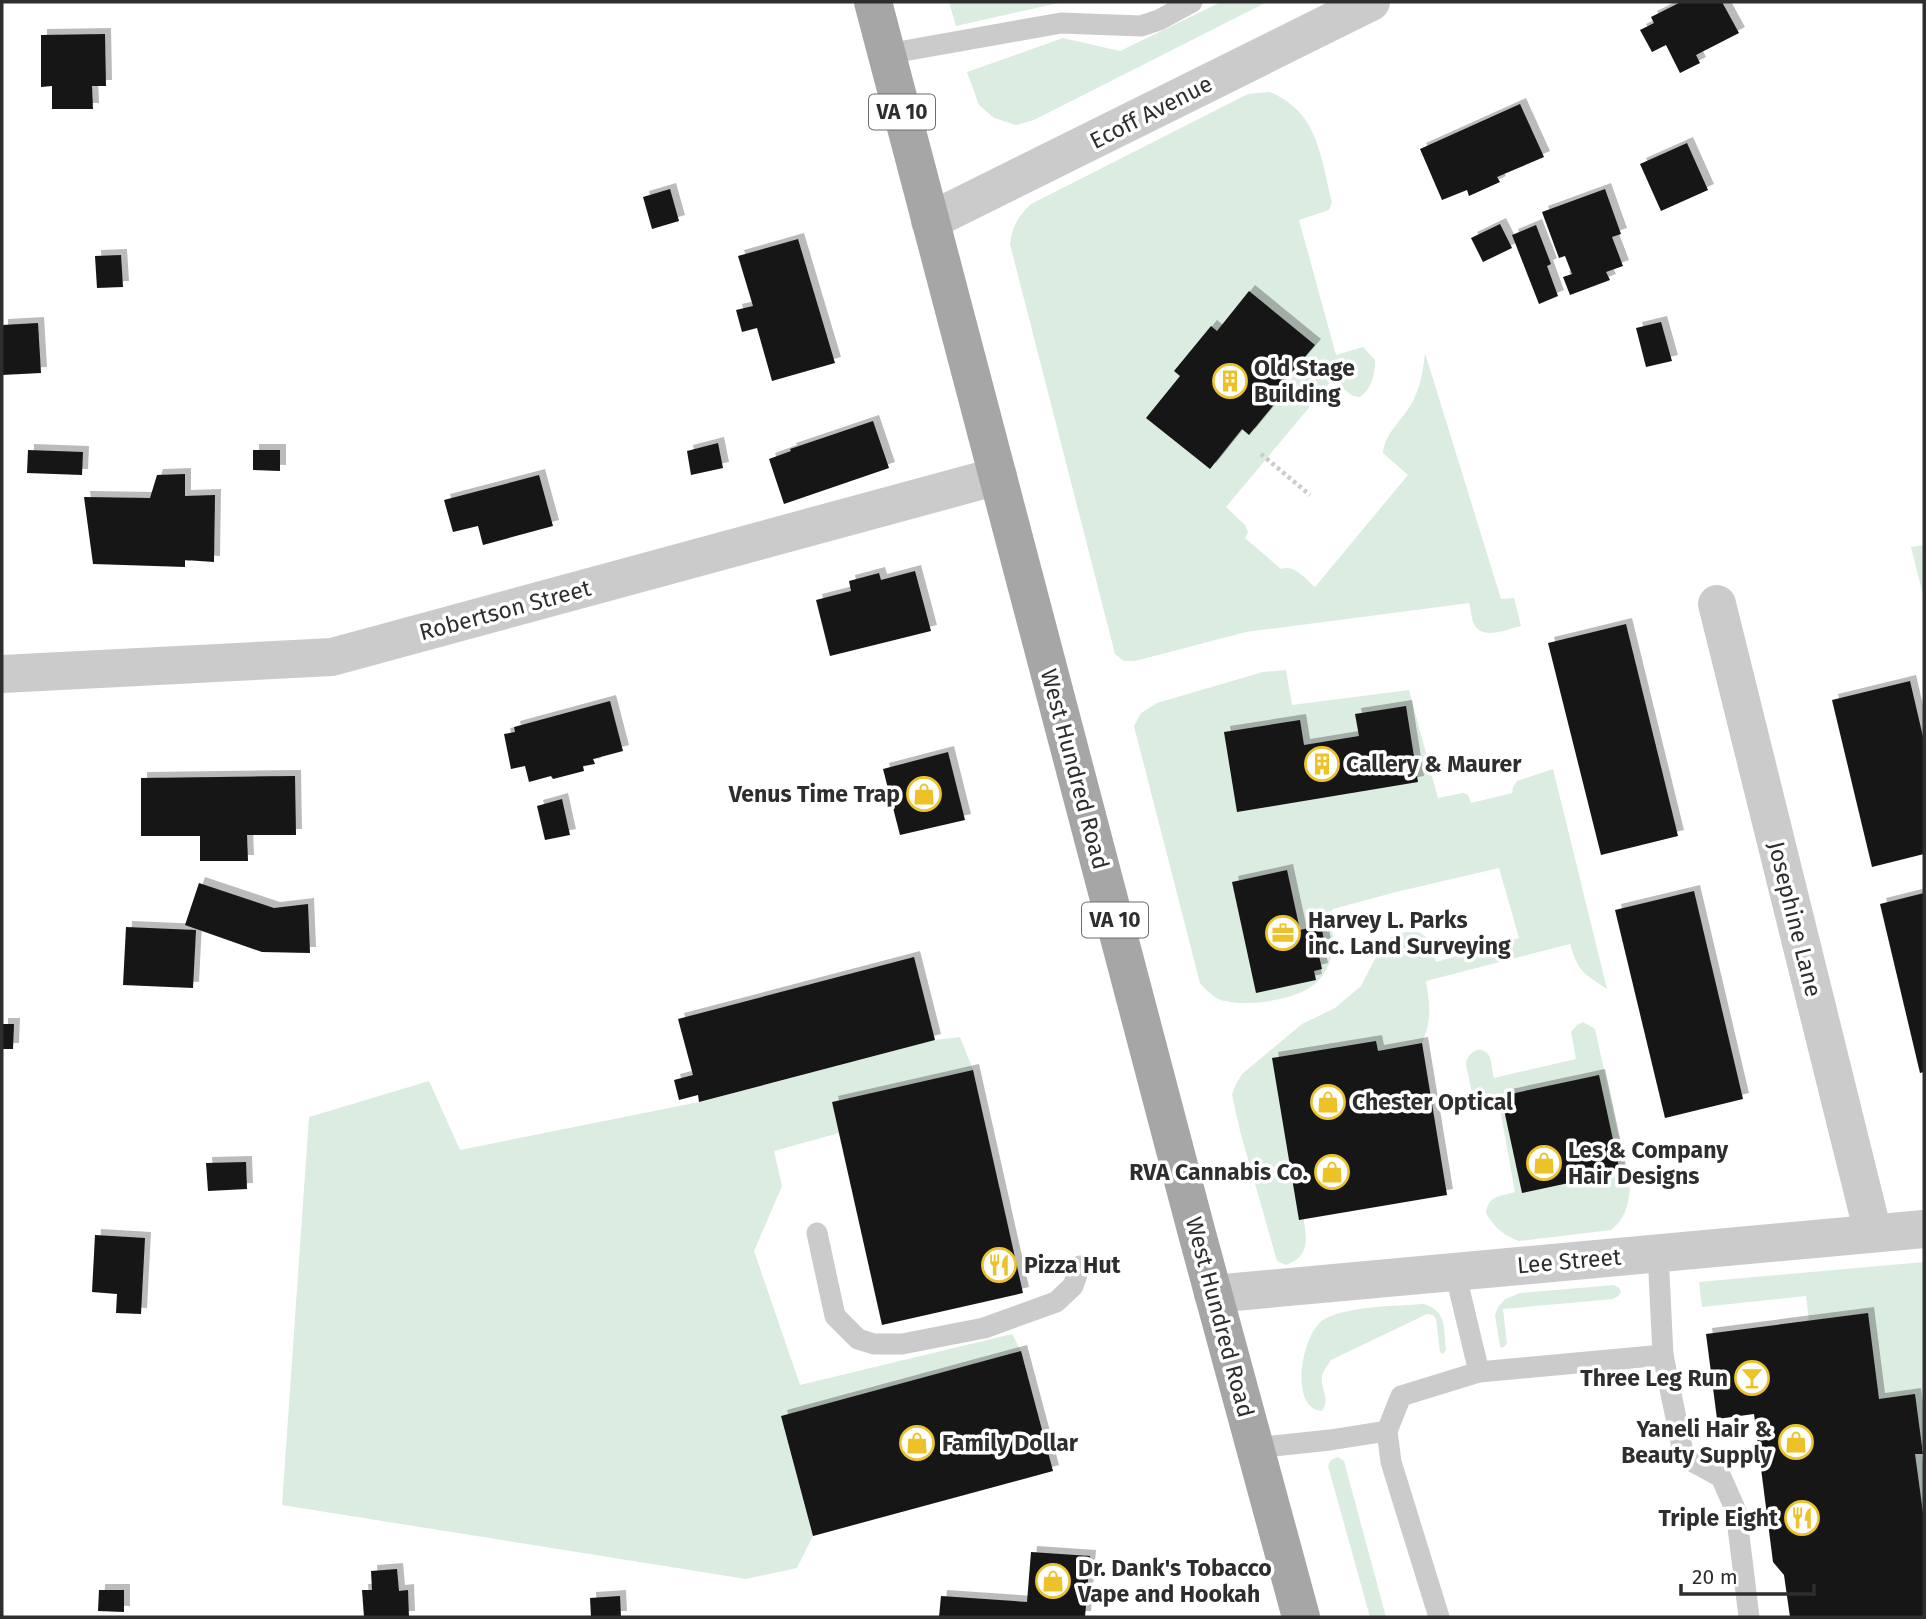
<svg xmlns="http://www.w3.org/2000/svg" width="1926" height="1619" font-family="'Fira Sans',sans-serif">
<defs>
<filter id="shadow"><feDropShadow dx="6" dy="-6" stdDeviation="0" flood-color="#0004"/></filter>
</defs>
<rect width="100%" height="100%" fill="#fff"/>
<g fill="#dbece1">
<polygon points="949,2 1063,2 956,26"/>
<polygon points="1221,2 1267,2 1034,120 1016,125 994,118 979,105 967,72 1063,38 1120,51"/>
<path d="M1270,92C1319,113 1320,156 1332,202L1329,210L1299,220L1336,355L1363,347L1375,360C1375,375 1372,388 1360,397L1353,396L1332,380L1226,507L1245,525L1248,532L1245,538L1281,569C1295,564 1305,579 1315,587L1408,475L1383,453C1385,432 1404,419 1413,401C1421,385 1423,371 1425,353L1501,599L1514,598L1521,626C1508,629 1482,641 1474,624C1471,618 1471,609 1469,603L1246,632L1135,661H1124L1115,654L1010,244C1012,227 1018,216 1031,204L1248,94Z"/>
<polygon points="1924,545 1924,599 1911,547"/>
<path d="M1286,670L1292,705L1409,690L1438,798L1463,793L1468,795L1471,803L1512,793L1513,787L1517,781L1553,769L1607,989C1582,972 1579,973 1570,944L1426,981C1430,1007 1432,1019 1422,1043L1303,1215C1306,1237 1312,1255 1286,1265L1277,1261L1240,1131L1232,1095L1235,1086L1242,1074L1302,1024L1335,1008L1361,986L1380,949L1391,937L1406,932H1419L1429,939L1436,962L1519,938L1499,868L1396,892L1333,909L1328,916C1330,925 1335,938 1334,947C1332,958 1326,973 1318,981C1301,1000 1245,1008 1221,1000C1213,997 1205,989 1200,983L1134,726L1141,713L1157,703L1263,672Z"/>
<path d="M1583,1022L1595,1029L1630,1189C1628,1206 1625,1219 1611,1230L1519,1241C1503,1235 1494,1227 1486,1213C1489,1194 1500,1197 1515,1192L1500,1109L1482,1113L1477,1112L1475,1108L1466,1064C1467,1054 1479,1044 1488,1054C1492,1060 1492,1071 1494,1078L1576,1059L1571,1032L1577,1025Z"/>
<polygon points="960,1037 973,1070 832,1102 839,1133 774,1151 782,1186 754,1251 800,1385 1012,1334 1021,1351 781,1416 813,1536 797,1568 746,1579 282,1505 309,1117 429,1081 460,1150 699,1102 935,1040"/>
<polygon points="1924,1262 1924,1571 1916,1573 1857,1431 1868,1313 1809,1321 1806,1296 1702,1307 1699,1282"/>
<polygon points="1614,1285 1619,1288 1621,1292 1618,1296 1613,1299 1503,1309 1507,1344 1502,1348 1500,1346 1495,1315 1498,1307 1505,1299 1520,1293"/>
<path d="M1424,1304C1448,1312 1443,1328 1446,1350L1443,1354L1440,1352L1436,1319L1433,1315L1427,1314L1331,1360C1328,1365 1324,1369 1322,1376C1320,1389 1331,1399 1322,1411C1289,1409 1301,1335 1323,1320C1345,1306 1397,1306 1424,1304Z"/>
<polygon points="1338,1457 1344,1461 1386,1617 1370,1617 1328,1466 1331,1460"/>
</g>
<g fill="#151515" filter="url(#shadow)">
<polygon points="1681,2 1722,2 1739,33 1696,55 1700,63 1680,73 1666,45 1652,52 1640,30 1654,23 1651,17"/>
<polygon points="105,34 106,86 92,86 93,109 52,109 52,86 41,87 41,35"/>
<polygon points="1520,104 1544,157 1497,177 1500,182 1469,196 1467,190 1442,200 1420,149"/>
<polygon points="1687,143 1708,190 1661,211 1640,164"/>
<polygon points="670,189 679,221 652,229 643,197"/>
<polygon points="1605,189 1621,234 1612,237 1623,266 1606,272 1610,280 1570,295 1563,277 1572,274 1565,256 1559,258 1542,212"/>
<polygon points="1500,224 1512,248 1483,262 1471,238"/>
<polygon points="1536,225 1551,264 1547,266 1558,296 1539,304 1512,235"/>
<polygon points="798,239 835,363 772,381 757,328 742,332 736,310 753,306 738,256"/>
<polygon points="121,255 123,287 97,288 95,256"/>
<polygon points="1249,291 1315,345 1280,386 1285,391 1249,435 1242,429 1210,469 1146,418 1180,376 1174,371 1211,326 1217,331"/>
<polygon points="1661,322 1672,361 1646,367 1636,328"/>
<polygon points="38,323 41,373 2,375 2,325"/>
<polygon points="873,421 889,468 784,504 769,459 791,451 790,449"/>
<polygon points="718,443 723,468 691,475 687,451"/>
<polygon points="28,450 83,452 82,475 27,473"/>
<polygon points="253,450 280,450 280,471 253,470"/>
<polygon points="185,474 185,496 215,495 214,562 185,560 185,567 93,564 84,497 150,498 157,475"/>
<polygon points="539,475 553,526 483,545 478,526 453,532 444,500"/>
<polygon points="915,571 931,631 830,656 816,600 851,591 849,581 879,573 881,580"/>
<polygon points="1626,624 1678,836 1601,855 1548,643"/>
<polygon points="1910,681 1924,741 1924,854 1872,867 1832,700"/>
<polygon points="610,701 623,751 593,759 595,764 583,766 584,771 553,779 551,776 529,782 525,766 511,769 504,734 515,732 514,727"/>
<polygon points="1406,706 1418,782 1237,812 1224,732 1300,720 1304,745 1359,736 1355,714"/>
<polygon points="948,752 965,820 900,835 883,769"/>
<polygon points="295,776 296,835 247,835 248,861 200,861 200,836 141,836 141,778"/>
<polygon points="562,799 570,835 545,840 537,806"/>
<polygon points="1287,870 1300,930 1321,925 1325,945 1317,947 1322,969 1314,971 1316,980 1256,993 1232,882"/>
<polygon points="199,883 274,908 308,904 310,953 262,952 185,925"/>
<polygon points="1694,891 1743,1099 1665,1118 1615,910"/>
<polygon points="1924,893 1924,1072 1920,1073 1880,904"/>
<polygon points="126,927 196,930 193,988 123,985"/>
<polygon points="914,957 935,1040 699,1102 698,1095 679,1100 674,1080 693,1075 678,1019"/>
<polygon points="2,1024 14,1024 13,1049 2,1049"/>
<polygon points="1376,1041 1378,1051 1422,1043 1447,1195 1299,1220 1272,1058"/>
<polygon points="973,1070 1023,1293 882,1325 832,1102"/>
<polygon points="1599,1075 1620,1172 1522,1193 1501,1096"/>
<polygon points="246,1162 247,1189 208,1191 206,1163"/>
<polygon points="95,1235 145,1238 141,1314 116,1313 117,1294 92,1292"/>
<polygon points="1868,1313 1879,1399 1915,1394 1923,1454 1915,1454 1924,1520 1924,1617 1790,1617 1784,1575 1773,1562 1754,1414 1717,1419 1706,1334"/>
<polygon points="1021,1351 1053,1471 813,1536 781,1416"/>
<polygon points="1031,1552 1090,1556 1085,1617 939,1617 941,1596 1027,1602"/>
<polygon points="397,1569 399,1591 408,1590 409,1617 364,1617 362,1590 372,1590 371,1571"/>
<polygon points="99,1590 124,1590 124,1612 98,1611"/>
<polygon points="620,1596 621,1617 591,1617 590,1598"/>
</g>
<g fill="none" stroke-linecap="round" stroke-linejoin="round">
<polyline stroke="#cbcbcb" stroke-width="4.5" stroke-dasharray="3.5 3.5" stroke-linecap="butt" points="1261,454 1310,495"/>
<g stroke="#cbcbcb" stroke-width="21">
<polyline points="887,54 1061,23 1141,26 1159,20 1192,2"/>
<polyline points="817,1233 835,1316 858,1339 874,1344 902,1344 984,1328 1056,1302 1073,1286 1080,1266"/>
<polyline points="1658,1253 1663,1355"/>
<polyline points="1455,1272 1479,1372"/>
<polyline points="1255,1448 1330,1440 1387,1431"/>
<polyline points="1439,1617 1391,1462 1387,1431 1401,1396 1479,1372 1663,1355 1684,1457 1721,1477 1736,1511 1749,1617"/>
</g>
<g stroke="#cbcbcb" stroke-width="38">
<polyline points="1717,604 1873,1233"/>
<polyline points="2,674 332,657 998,476"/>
<polyline points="1213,1294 1924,1229"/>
</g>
<polyline stroke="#cbcbcb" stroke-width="38" points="930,221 1371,2"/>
<polyline stroke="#a6a6a6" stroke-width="38" points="873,2 1196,1230 1301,1617"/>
</g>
<defs>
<g id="building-ring" transform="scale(1.75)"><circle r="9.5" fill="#fff" stroke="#edc229" stroke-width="1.5"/><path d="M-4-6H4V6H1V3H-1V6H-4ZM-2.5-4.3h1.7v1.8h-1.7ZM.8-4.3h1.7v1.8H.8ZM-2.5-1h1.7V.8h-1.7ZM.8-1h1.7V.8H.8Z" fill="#edc229"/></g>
<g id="shop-ring" transform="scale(1.75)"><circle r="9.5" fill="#fff" stroke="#edc229" stroke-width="1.5"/><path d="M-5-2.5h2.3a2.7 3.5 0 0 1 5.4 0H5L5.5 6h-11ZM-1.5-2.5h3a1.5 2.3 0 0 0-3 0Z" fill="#edc229"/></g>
<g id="office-ring" transform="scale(1.75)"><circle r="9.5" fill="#fff" stroke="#edc229" stroke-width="1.5"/><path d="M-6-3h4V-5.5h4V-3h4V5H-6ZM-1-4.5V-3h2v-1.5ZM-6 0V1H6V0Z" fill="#edc229"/></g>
<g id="restaurant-ring" transform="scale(1.75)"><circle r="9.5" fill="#fff" stroke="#edc229" stroke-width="1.5"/><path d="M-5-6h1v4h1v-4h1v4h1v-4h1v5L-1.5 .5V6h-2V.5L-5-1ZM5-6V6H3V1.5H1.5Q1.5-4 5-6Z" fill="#edc229"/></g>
<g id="bar-ring" transform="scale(1.75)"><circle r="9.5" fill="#fff" stroke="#edc229" stroke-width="1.5"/><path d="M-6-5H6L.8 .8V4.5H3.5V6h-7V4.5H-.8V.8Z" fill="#edc229"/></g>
</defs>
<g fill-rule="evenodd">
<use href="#building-ring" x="1230" y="381"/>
<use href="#building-ring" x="1322" y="764"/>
<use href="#shop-ring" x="924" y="794"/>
<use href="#office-ring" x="1283" y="933"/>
<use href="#shop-ring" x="1328" y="1102"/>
<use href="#shop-ring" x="1544" y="1163"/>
<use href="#shop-ring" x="1332" y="1172"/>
<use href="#restaurant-ring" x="999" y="1265"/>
<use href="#bar-ring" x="1752" y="1378"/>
<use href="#shop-ring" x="1796" y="1442"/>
<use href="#shop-ring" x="917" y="1443"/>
<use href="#restaurant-ring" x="1802" y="1518"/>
<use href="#shop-ring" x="1053" y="1581"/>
</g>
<g text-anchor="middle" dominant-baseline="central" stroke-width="7" stroke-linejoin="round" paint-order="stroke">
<g fill="#fff" stroke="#6d6d6d" stroke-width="2">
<rect x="869" y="94.5" width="66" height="35" rx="5"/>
<rect x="1082" y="902.5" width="66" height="35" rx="5"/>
</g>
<g font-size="21" font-weight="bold" fill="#2e2e2e">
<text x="902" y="112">VA 10</text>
<text x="1115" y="920">VA 10</text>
</g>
<g font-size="23" fill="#2e2e2e" stroke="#fff">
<text transform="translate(1151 112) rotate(-27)">Ecoff Avenue</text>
<text transform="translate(505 610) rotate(-15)">Robertson Street</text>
<text transform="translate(1075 769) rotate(75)">West Hundred Road</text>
<text transform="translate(1795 919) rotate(76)">Josephine Lane</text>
<text transform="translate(1569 1261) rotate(-5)">Lee Street</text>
<text transform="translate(1220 1317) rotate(75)">West Hundred Road</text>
</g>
<g font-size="23" font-weight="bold" fill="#2e2e2e" stroke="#fff" text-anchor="start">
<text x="1254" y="368">Old Stage<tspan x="1254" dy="26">Building</tspan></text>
<text x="1346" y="764">Callery &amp; Maurer</text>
<text x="900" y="794" text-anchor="end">Venus Time Trap</text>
<text x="1308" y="920">Harvey L. Parks<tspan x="1308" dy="26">inc. Land Surveying</tspan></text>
<text x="1352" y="1102">Chester Optical</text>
<text x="1568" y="1150">Les &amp; Company<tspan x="1568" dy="26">Hair Designs</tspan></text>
<text x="1308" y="1172" text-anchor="end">RVA Cannabis Co.</text>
<text x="1024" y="1265">Pizza Hut</text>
<text x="1728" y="1378" text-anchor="end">Three Leg Run</text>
<text x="1772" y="1429" text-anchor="end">Yaneli Hair &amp;<tspan x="1772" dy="26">Beauty Supply</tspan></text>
<text x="942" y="1443">Family Dollar</text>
<text x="1778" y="1518" text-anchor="end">Triple Eight</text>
<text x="1078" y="1568">Dr. Dank's Tobacco<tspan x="1078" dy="26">Vape and Hookah</tspan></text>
</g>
</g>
<rect width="1926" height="1619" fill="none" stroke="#2e2e2e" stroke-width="7"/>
<path d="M1681 1584v10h133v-10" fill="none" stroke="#2e2e2e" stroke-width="3.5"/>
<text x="1692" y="1584" font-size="21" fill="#2e2e2e" stroke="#ffffff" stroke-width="5" paint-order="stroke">20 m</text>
</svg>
